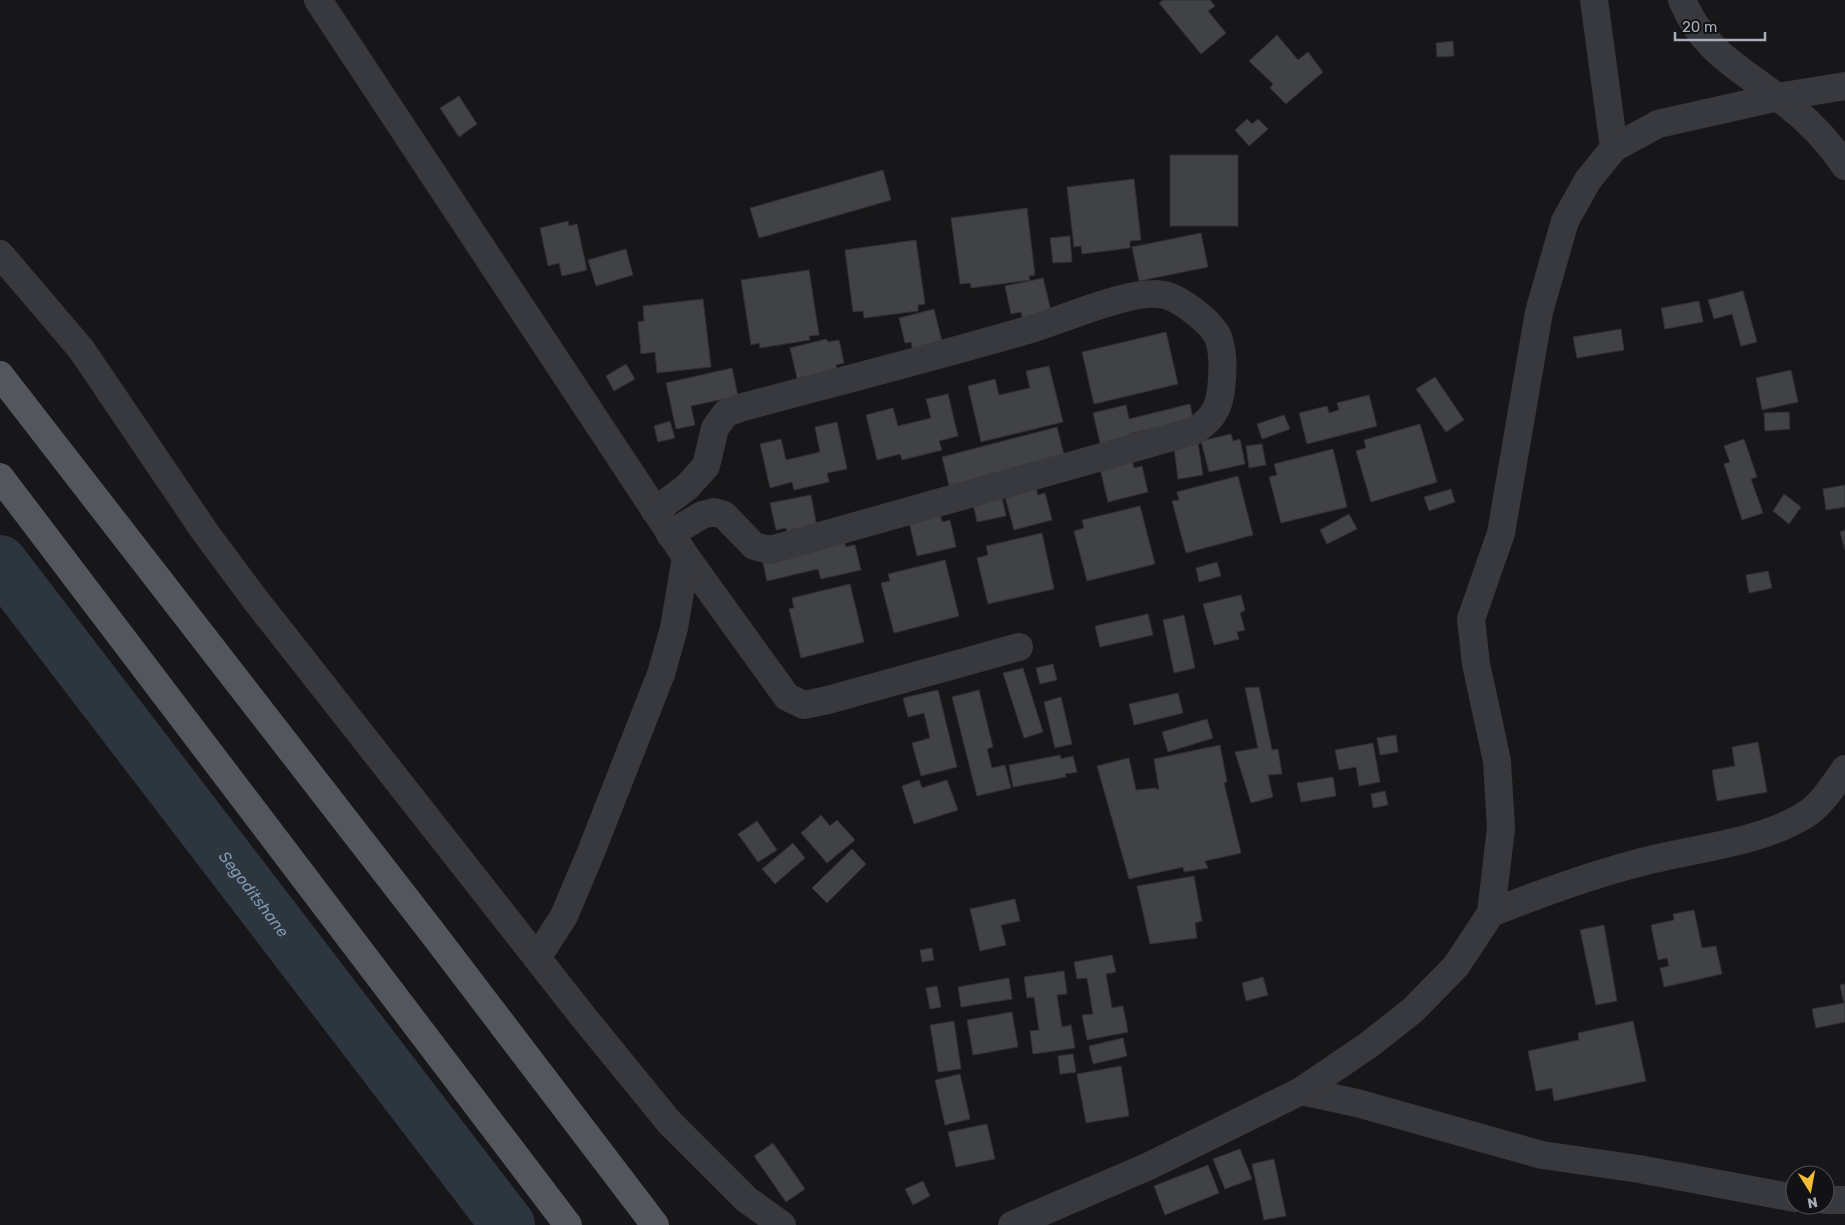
<svg xmlns="http://www.w3.org/2000/svg" width="1845" height="1225" font-family="Rubik,sans-serif">
<rect width="100%" height="100%" fill="#171719"/>
<g fill="none" stroke-linecap="round" stroke-linejoin="round">
<path stroke="#2d353e" stroke-width="54" id="s1" d="M0,562L508,1225"/>
</g>
<g fill="#414246" stroke="#313135">
<polygon points="1163,0 1210,0 1215,6 1208,11 1226,33 1201,54 1159,3"/>
<polygon points="1277,35 1298,60 1308,52 1323,72 1286,104 1270,88 1273,84 1249,61"/>
<polygon points="1453,41 1454,56 1437,57 1436,43"/>
<polygon points="459,96 477,124 459,137 440,108"/>
<polygon points="1247,119 1252,124 1258,119 1268,129 1249,146 1235,130"/>
<rect x="1170" y="155" width="68" height="71"/>
<polygon points="883,170 891,200 759,238 750,208"/>
<polygon points="1134,179 1141,240 1130,241 1130,248 1082,254 1081,246 1074,247 1067,187"/>
<polygon points="1027,208 1035,275 1029,276 1030,280 971,288 970,283 960,284 951,218"/>
<polygon points="568,221 569,226 577,224 587,270 562,276 559,263 548,266 540,228"/>
<polygon points="1201,233 1208,267 1139,281 1132,247"/>
<polygon points="1070,236 1072,262 1053,263 1050,238"/>
<polygon points="916,240 925,304 918,305 918,311 864,318 863,311 853,312 845,250"/>
<polygon points="626,249 633,275 596,286 588,260"/>
<polygon points="809,270 819,335 809,336 810,340 760,348 759,343 751,345 741,280"/>
<polygon points="1043,278 1052,315 1023,321 1021,312 1011,314 1005,286"/>
<polygon points="1743,291 1757,342 1741,346 1732,314 1714,319 1708,300"/>
<polygon points="703,299 711,367 657,373 655,352 641,354 638,322 644,321 643,306"/>
<polygon points="1699,301 1703,322 1665,329 1661,308"/>
<polygon points="934,309 943,346 913,352 911,342 905,343 899,318"/>
<polygon points="1621,329 1624,350 1577,358 1573,337"/>
<polygon points="1166,332 1178,384 1094,404 1082,352"/>
<polygon points="826,339 828,342 839,340 844,363 836,365 838,373 798,382 790,348"/>
<polygon points="626,364 635,379 614,391 606,376"/>
<polygon points="1049,366 1063,422 981,442 968,386 995,379 999,395 1030,388 1026,371"/>
<polygon points="732,368 738,396 691,406 695,425 676,429 666,383"/>
<polygon points="1791,370 1798,402 1762,410 1756,378"/>
<polygon points="1435,377 1464,420 1446,432 1416,389"/>
<polygon points="948,394 958,436 939,441 942,450 902,460 900,454 877,460 866,415 893,408 898,426 931,418 926,399"/>
<polygon points="1369,395 1377,426 1307,444 1299,413 1327,406 1329,413 1339,410 1337,403"/>
<polygon points="1190,404 1193,419 1130,434 1132,440 1101,447 1093,413 1126,405 1129,419"/>
<polygon points="1789,412 1790,429 1765,431 1764,413"/>
<polygon points="1284,415 1290,429 1262,439 1257,424"/>
<polygon points="670,421 675,438 658,442 654,426"/>
<polygon points="837,422 847,469 827,473 829,482 794,490 792,482 770,488 760,444 781,439 786,460 820,452 815,427"/>
<polygon points="1420,424 1437,482 1371,502 1356,451 1366,448 1364,440"/>
<polygon points="1057,427 1066,463 951,493 942,457"/>
<polygon points="1231,434 1233,441 1240,439 1245,464 1209,472 1201,441"/>
<polygon points="1744,439 1757,477 1751,479 1763,513 1742,520 1724,464 1730,462 1724,446"/>
<polygon points="1198,443 1203,475 1178,479 1174,447"/>
<polygon points="1262,444 1266,465 1249,468 1246,446"/>
<polygon points="1333,449 1347,507 1281,523 1269,477 1277,475 1274,464"/>
<polygon points="1132,460 1134,468 1142,466 1148,492 1108,502 1100,469"/>
<polygon points="1238,476 1253,535 1186,553 1172,501 1179,500 1177,492"/>
<polygon points="1845,485 1845,507 1826,510 1823,489"/>
<polygon points="1036,488 1038,495 1045,493 1052,520 1014,530 1005,497"/>
<polygon points="1451,489 1455,502 1429,511 1424,497"/>
<polygon points="1784,494 1801,507 1789,524 1773,511"/>
<polygon points="811,495 817,527 787,533 786,528 776,530 770,503"/>
<polygon points="1002,497 1006,516 977,522 973,503"/>
<polygon points="1140,506 1155,564 1087,581 1074,531 1084,528 1082,520"/>
<polygon points="940,514 942,522 950,520 956,547 917,556 909,522"/>
<polygon points="1349,514 1357,529 1327,544 1320,530"/>
<polygon points="1845,530 1845,550 1840,532"/>
<polygon points="1042,533 1054,589 988,604 977,558 988,555 986,546"/>
<polygon points="844,540 846,547 855,545 861,570 821,579 818,569 767,581 763,563 813,551"/>
<polygon points="945,560 959,616 894,633 881,583 890,581 888,574"/>
<polygon points="1217,562 1221,576 1199,582 1196,568"/>
<polygon points="1768,571 1772,588 1749,593 1746,575"/>
<polygon points="850,584 864,642 801,658 789,609 794,608 792,598"/>
<polygon points="1241,595 1245,610 1240,613 1245,630 1237,632 1239,639 1214,645 1203,604"/>
<polygon points="1148,614 1153,635 1100,647 1095,626"/>
<polygon points="1184,615 1195,668 1174,673 1163,620"/>
<polygon points="1053,664 1057,680 1040,684 1036,668"/>
<polygon points="1023,668 1043,732 1024,738 1003,673"/>
<polygon points="1259,687 1272,750 1278,749 1282,774 1268,775 1273,797 1251,803 1235,752 1258,748 1245,688"/>
<polygon points="938,690 957,767 921,776 912,743 930,738 924,713 908,717 903,698"/>
<polygon points="979,690 993,747 987,749 992,768 1005,765 1011,788 977,796 952,697"/>
<polygon points="1178,693 1183,713 1134,725 1129,704"/>
<polygon points="1061,697 1072,744 1055,748 1044,702"/>
<polygon points="1207,719 1213,738 1168,752 1162,732"/>
<polygon points="1396,735 1398,752 1380,755 1377,738"/>
<polygon points="1758,742 1767,792 1717,801 1712,770 1735,766 1732,747"/>
<polygon points="1373,743 1380,782 1359,786 1356,767 1339,770 1335,750"/>
<polygon points="1220,745 1227,782 1224,783 1241,853 1205,861 1208,868 1184,872 1183,867 1129,879 1097,766 1129,758 1136,790 1155,788 1159,790 1154,759"/>
<polygon points="1060,755 1061,759 1073,756 1077,772 1065,774 1066,777 1013,787 1009,765"/>
<polygon points="1333,777 1336,796 1301,802 1297,783"/>
<polygon points="919,780 922,788 947,780 958,810 914,824 902,786"/>
<polygon points="1385,791 1388,805 1373,808 1371,794"/>
<polygon points="821,815 830,826 837,820 855,840 827,863 801,833"/>
<polygon points="757,821 777,850 758,862 738,834"/>
<polygon points="793,843 805,858 775,884 762,869"/>
<polygon points="852,849 866,864 827,903 812,888"/>
<polygon points="1194,876 1202,921 1195,923 1197,938 1150,944 1137,886"/>
<polygon points="1015,899 1020,921 1001,925 1006,945 980,951 970,909"/>
<polygon points="1694,910 1702,948 1716,946 1722,974 1664,987 1660,968 1669,966 1667,958 1658,960 1651,925 1674,920 1673,914"/>
<polygon points="1604,925 1617,1001 1596,1005 1580,930"/>
<polygon points="932,948 934,960 922,962 920,950"/>
<polygon points="1112,955 1116,972 1106,974 1112,1008 1123,1006 1128,1032 1087,1040 1082,1015 1093,1014 1087,978 1077,979 1074,962"/>
<polygon points="1064,971 1067,994 1057,995 1062,1027 1071,1025 1075,1048 1033,1054 1030,1031 1039,1030 1034,997 1027,998 1024,977"/>
<polygon points="1263,977 1268,995 1246,1001 1242,983"/>
<polygon points="1009,978 1012,999 961,1007 958,987"/>
<polygon points="1845,984 1845,1022 1816,1028 1812,1009 1844,1003 1840,985"/>
<polygon points="937,986 941,1007 930,1009 926,988"/>
<polygon points="1012,1012 1018,1047 973,1055 967,1020"/>
<polygon points="954,1021 961,1069 938,1072 930,1025"/>
<polygon points="1633,1021 1646,1081 1554,1101 1552,1088 1536,1091 1528,1051 1579,1040 1578,1033"/>
<polygon points="1123,1038 1127,1056 1093,1064 1089,1046"/>
<polygon points="1073,1054 1076,1072 1060,1074 1058,1056"/>
<polygon points="1121,1066 1129,1116 1086,1123 1077,1074"/>
<polygon points="960,1074 970,1119 945,1125 935,1080"/>
<polygon points="987,1124 995,1159 956,1167 948,1132"/>
<polygon points="773,1143 805,1189 786,1202 754,1156"/>
<polygon points="1240,1149 1252,1179 1225,1189 1213,1159"/>
<polygon points="1274,1159 1286,1216 1264,1220 1252,1164"/>
<polygon points="1208,1165 1219,1193 1165,1215 1154,1186"/>
<polygon points="923,1181 930,1196 913,1205 905,1189"/>
</g>
<g fill="none" stroke-linecap="round" stroke-linejoin="round">
<g stroke="#38393e" stroke-width="28">
<polyline points="318,0 686,557 787,697 804,705 828,700 1019,647"/>
<polyline points="1594,0 1614,148"/>
<path d="M1682,0C1703,50 1735,65 1776,96C1803,115 1827,139 1845,166"/>
<polyline points="0,254 81,349 205,532 254,598 581,1014 669,1122 746,1199 782,1225"/>
<path d="M655,511L687,487L706,466L715,428L726,413L743,407C837,382 931,358 1024,331C1058,322 1133,287 1165,295C1181,299 1211,322 1218,337C1223,350 1223,364 1222,378C1221,403 1216,418 1194,431L770,550L754,546L724,515L714,512L702,515L670,534"/>
<path d="M1491,913C1539,894 1588,876 1638,863C1689,849 1761,843 1805,815C1822,804 1834,785 1845,769"/>
<polyline points="537,958 564,916 591,852 661,674 674,628 686,557"/>
<polyline points="1301,1091 1357,1103 1542,1155 1639,1169 1795,1198"/>
<polyline points="1825,1200 1845,1200"/>
<polyline points="1012,1225 1149,1166 1301,1091 1370,1044 1413,1010 1456,966 1491,913 1501,828 1497,761 1476,664 1471,619 1501,533 1539,312 1565,221 1588,180 1614,148 1658,124 1778,97 1845,86"/>
</g>
<g stroke="#54565e" stroke-width="28">
<polyline points="0,375 435,936 655,1225"/>
<polyline points="0,477 568,1225"/>
</g>
</g>
<g text-anchor="middle" dominant-baseline="central" stroke-width="4.5" stroke-linejoin="round" paint-order="stroke">
<g font-size="16" font-style="italic" fill="#809ab5" stroke="#121214">
<text stroke="none"><textPath href="#s1" startOffset="418">Segoditshane</textPath></text>
</g>
</g>
<g transform="translate(1810 1190) rotate(169)"><circle r="24" fill="#121214" stroke="#4e5056"/>
<path d="M0-4L9 19L0 12L-9 19Z" fill="#f4bd35"/>
<text y="-8" font-size="14" font-weight="bold" text-anchor="middle" fill="#a9adb9">N</text>
</g>
<path d="M1675 32v8h90v-8" fill="none" stroke="#a9adb9" stroke-width="2.5"/>
<text x="1682" y="32" font-size="15" fill="#a9adb9" stroke="#121214" stroke-width="4" paint-order="stroke">20 m</text>
</svg>
